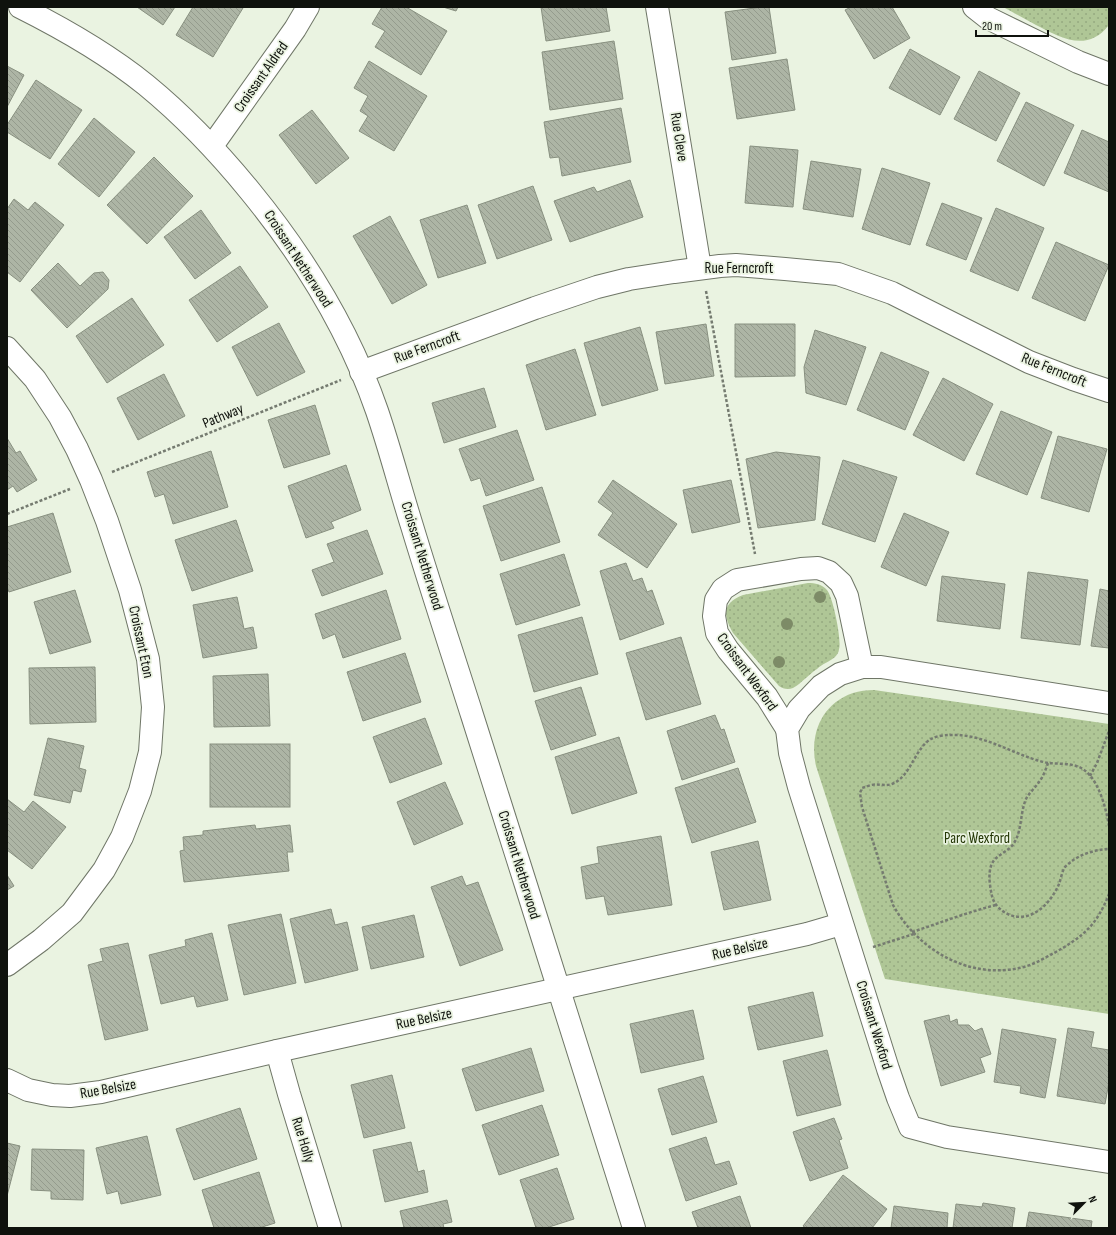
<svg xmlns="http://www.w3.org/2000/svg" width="1116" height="1235" font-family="'Sofia Sans Condensed',sans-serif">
<defs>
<pattern id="grass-dots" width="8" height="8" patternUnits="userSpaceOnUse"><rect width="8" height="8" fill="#afc696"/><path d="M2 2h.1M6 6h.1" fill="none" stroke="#95a980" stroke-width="1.8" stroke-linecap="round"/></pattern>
<pattern id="building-back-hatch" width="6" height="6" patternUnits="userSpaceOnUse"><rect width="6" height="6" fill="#adb5a5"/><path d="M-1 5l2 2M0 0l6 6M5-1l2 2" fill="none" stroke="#949b8d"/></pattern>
</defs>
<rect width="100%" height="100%" fill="#eaf3e1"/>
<g fill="url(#grass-dots)">
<path d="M1003,7H1109V25C1087,53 1061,38 1036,25C1025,19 1014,13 1003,7Z"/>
<path d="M808,583C815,583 822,584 827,590C833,597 842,641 839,649C839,652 837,655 835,657C829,662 822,664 817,669C809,674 802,683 793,688C788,690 783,689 779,686L733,633C723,615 722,603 743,595Z"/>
<path d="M874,690L1109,724V1014L885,979L816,766C809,735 821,704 853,693C859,691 867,690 874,690Z"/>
</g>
<g fill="url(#building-back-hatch)" stroke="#889080">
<polygon points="137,7 175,7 163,25"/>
<polygon points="193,7 240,7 243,8 213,57 176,35"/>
<polygon points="382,7 406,7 447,31 421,75 375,47 385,31 372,24"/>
<polygon points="443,7 458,7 456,11"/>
<polygon points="541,7 606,7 610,31 546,41"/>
<polygon points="762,7 769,7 776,53 732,60 725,12"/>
<polygon points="851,7 892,7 910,38 874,59 845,10"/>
<polygon points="614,41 623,99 550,110 542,52"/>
<polygon points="910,49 960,77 940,115 889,88"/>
<polygon points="787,59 795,110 737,119 729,68"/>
<polygon points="369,61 427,96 394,151 359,131 368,116 360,111 368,96 354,88"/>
<polygon points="7,66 24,75 7,107"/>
<polygon points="979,71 1020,93 996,141 954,119"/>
<polygon points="36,80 82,110 50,159 7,132 7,125"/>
<polygon points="1026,102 1074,125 1044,186 997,161"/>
<polygon points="621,108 631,162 562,176 559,157 550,158 544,122"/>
<polygon points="312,110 349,158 316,184 279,135"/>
<polygon points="94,118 135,152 99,197 58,164"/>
<polygon points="1082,130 1109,142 1109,192 1064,173"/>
<polygon points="750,146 798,150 793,207 745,203"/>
<polygon points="154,157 193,196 147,244 107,205"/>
<polygon points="811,161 861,169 853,217 803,209"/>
<polygon points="882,168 930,183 910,245 862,229"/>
<polygon points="630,180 643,217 570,242 554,201 594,187 597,192"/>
<polygon points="533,186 552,240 497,259 478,205"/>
<polygon points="14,199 28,210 35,202 64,225 20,282 7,272 7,209"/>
<polygon points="942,203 982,218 966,260 926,245"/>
<polygon points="467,205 486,263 438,278 420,220"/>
<polygon points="996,208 1044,228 1018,291 970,271"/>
<polygon points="201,210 231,253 195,279 164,237"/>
<polygon points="390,216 427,285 392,304 353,236"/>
<polygon points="1056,242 1109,265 1085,321 1032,298"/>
<polygon points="58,263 80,286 94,273 103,272 109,280 108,289 67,328 31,290"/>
<polygon points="240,266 268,307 217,342 189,300"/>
<polygon points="132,298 164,345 107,383 76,336"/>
<polygon points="279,323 305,372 257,396 232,347"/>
<polygon points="706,324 714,376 665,384 656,332"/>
<polygon points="735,324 795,324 795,376 735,377"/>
<polygon points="640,327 658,390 602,406 584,343"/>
<polygon points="815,330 866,347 846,405 806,393 804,367"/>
<polygon points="575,349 596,415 546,430 526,365"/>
<polygon points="881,352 929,372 905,430 857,410"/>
<polygon points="164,374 185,416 138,440 117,398"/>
<polygon points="943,378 993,404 964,461 913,435"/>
<polygon points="484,388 496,427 444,443 432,403"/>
<polygon points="315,405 330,454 284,468 268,420"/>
<polygon points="1001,411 1052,432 1027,495 976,474"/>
<polygon points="517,430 534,480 486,496 480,478 471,481 459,449"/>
<polygon points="1058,436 1107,449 1089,512 1041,498"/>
<polygon points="7,438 16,453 20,451 37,480 17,492 13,486 7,490"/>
<polygon points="211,451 228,507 173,524 164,494 155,497 147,472"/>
<polygon points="776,452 820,457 815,520 758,528 746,459"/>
<polygon points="843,460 897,477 875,542 822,524"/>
<polygon points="346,465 361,510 331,522 334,528 306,538 288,486"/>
<polygon points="613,480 677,524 647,568 598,535 613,513 598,502"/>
<polygon points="731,480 740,522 692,533 683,490"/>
<polygon points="542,487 560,542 501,561 483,506"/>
<polygon points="53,513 71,572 9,592 7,587 7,527"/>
<polygon points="904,513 949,532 926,586 881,567"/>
<polygon points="236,520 253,571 192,591 175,540"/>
<polygon points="367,530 383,574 322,596 312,570 334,562 327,544"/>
<polygon points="564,554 580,605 516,625 500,574"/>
<polygon points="626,563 633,581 642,578 647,592 652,590 664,624 620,640 600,571"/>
<polygon points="1028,572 1088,580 1080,645 1021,638"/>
<polygon points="942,576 1005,584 1000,629 937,621"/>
<polygon points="1100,589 1109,591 1109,648 1091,646"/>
<polygon points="75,590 91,642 50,654 34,602"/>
<polygon points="386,590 401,639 343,658 335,634 323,639 315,614"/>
<polygon points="237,597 244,629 253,627 257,648 203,658 193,605"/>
<polygon points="582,617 598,674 534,692 518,635"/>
<polygon points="681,637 701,704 646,720 626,653"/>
<polygon points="405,653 421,702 363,721 347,672"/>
<polygon points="95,667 96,722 30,724 29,668"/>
<polygon points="268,674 270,726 214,727 213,676"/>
<polygon points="581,687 596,735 551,750 535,701"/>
<polygon points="715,715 721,730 724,729 735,762 682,780 667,731"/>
<polygon points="425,718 442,764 390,783 373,737"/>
<polygon points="619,737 637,793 572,814 555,757"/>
<polygon points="48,738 84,746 79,768 86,770 81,792 73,790 70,803 34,795"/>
<rect x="210" y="744" width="80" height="63"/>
<polygon points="738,768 756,822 692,843 675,788"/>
<polygon points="445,782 463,824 414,845 397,802"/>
<polygon points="7,799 24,812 33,801 66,827 32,869 7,850"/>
<polygon points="255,825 256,829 290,825 293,852 287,852 289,871 184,882 180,851 184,850 183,837 203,835 203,831"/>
<polygon points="661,836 672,905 608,915 604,896 586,899 581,867 599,863 597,847"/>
<polygon points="758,841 771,900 724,910 711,852"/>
<polygon points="7,875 14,886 7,890"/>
<polygon points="462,876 466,886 478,882 503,950 460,966 431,887"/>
<polygon points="331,909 335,925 347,922 358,970 305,983 290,919"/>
<polygon points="281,914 296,983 244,995 228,925"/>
<polygon points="414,915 424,957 371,969 362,927"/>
<polygon points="212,933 228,1000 197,1007 194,996 161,1004 149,955 186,946 185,940"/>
<polygon points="128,943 148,1030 105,1040 88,965 103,961 100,949"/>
<polygon points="813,992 823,1036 758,1050 748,1007"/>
<polygon points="693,1010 704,1059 641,1073 630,1024"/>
<polygon points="949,1015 950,1022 957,1019 958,1025 969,1025 975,1031 982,1028 991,1054 980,1058 985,1072 941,1086 924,1021"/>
<polygon points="1068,1028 1094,1032 1091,1047 1109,1050 1109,1082 1105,1104 1057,1096"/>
<polygon points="1002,1029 1056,1039 1045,1098 1020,1093 1021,1086 994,1082"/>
<polygon points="531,1048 544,1091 476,1111 462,1069"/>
<polygon points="827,1050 841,1105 797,1116 783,1061"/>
<polygon points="392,1075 405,1128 364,1138 351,1085"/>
<polygon points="703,1076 717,1122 672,1135 658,1089"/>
<polygon points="542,1105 559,1155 499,1175 482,1125"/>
<polygon points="240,1108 257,1159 194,1180 176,1129"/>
<polygon points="834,1118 842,1139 839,1140 848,1168 810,1181 793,1132"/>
<polygon points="147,1136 161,1195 121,1204 118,1191 107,1194 96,1148"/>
<polygon points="706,1137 715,1165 729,1161 737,1184 686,1201 669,1149"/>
<polygon points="411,1142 418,1172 424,1170 428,1192 385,1202 373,1150"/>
<polygon points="7,1143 20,1146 7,1196"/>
<polygon points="32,1149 84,1150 83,1200 51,1199 51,1191 31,1190"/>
<polygon points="557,1168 574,1219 546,1228 536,1228 520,1180"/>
<polygon points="259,1172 275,1223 259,1228 214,1228 202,1190"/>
<polygon points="843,1175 887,1209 872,1228 806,1228 803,1226"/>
<polygon points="740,1196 751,1228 698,1228 692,1212"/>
<polygon points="447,1200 452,1222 443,1224 444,1228 404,1228 400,1211"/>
<polygon points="983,1203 1015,1208 1012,1228 953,1228 956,1204 982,1207"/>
<polygon points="894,1206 948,1213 947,1228 891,1228"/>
<polygon points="1029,1212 1092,1221 1091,1228 1026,1228"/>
</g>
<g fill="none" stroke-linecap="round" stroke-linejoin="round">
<g stroke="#6f7667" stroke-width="24">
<g id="street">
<path d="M20,7C62,28 110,56 146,85C185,117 219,153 250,191C304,257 349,330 377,411C390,449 400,488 412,526C431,589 452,652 472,715C526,886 581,1057 634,1228"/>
<polyline points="657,7 700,268"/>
<polyline points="974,7 988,18 1078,62 1109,74"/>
<polyline points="212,146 295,29 308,7"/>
<polyline points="7,348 35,379 60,417 77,449 91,480 107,521 130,590 148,659 153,707 150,752 140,791 122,837 104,870 72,913 41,940 7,965"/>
<polyline points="361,372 535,308 597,287 629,279 674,272 720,266 736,265 785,269 838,274 892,293 1029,362 1073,379 1109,391"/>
<polyline points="1109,703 881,667 862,667 840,674 821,686 799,709 787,729 790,753 799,787 888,1069 898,1098 910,1127 947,1137 1109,1162"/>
<polyline points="787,729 767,697 728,650 717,633 714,616 716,600 723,589 737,580 801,569 818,568 829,572 841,583 847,596 862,667"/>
<polyline points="277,1051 289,1094 330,1228"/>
<polyline points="7,1080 28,1090 52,1095 70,1096 101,1092 277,1051 807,934 841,924"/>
</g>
</g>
<g stroke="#757b70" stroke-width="2.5" stroke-dasharray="3 2" stroke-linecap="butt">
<polyline points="706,291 755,554"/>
<polyline points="112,472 341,380"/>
<polyline points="7,514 70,489"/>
<path d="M1048,763C1014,756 985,733 949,735C944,735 936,736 931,739C917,747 912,769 900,779C889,789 882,783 871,785C868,786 865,787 862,788L860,793L862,807L893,905C919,952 973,982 1027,966C1037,963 1046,957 1054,953C1083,937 1097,925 1109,894"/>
<polyline points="1090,776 1097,763 1109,731"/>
<path d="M1109,826C1106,808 1098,775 1079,767C1069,763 1058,764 1048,763C1046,769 1043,777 1039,782C1035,788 1029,793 1026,799C1020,813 1022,831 1014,843C1009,852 994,855 991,866C988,875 990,887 992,896C994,905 1002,912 1010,915C1032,923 1051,903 1059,884C1061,879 1062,871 1065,867C1077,855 1092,850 1109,849"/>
<path d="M912,932C940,923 968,912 996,905"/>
<polyline points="873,947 914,934"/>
</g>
<use href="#street" stroke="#fff" stroke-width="22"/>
</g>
<g fill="#7d8b67">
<circle cx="820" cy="597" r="6"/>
<circle cx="787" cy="624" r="6"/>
<circle cx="779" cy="662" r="6"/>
</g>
<g text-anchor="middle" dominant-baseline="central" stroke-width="3.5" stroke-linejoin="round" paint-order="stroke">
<g font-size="15" fill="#0f120d" stroke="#eaf3e1">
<text transform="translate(261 77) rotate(-55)">Croissant Aldred</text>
<text transform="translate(679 137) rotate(81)">Rue Cleve</text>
<text transform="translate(298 259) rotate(57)">Croissant Netherwood</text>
<text x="739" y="268">Rue Ferncroft</text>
<text transform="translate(427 347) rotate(-20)">Rue Ferncroft</text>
<text transform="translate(1054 370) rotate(22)">Rue Ferncroft</text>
<text transform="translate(223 416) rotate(-22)">Pathway</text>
<text transform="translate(422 556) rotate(73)">Croissant Netherwood</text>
<text transform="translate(141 642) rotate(78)">Croissant Eton</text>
<text transform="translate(747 672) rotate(54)">Croissant Wexford</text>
<text transform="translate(519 865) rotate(73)">Croissant Netherwood</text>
<text transform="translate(740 949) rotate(-13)">Rue Belsize</text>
<text transform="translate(424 1019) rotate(-12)">Rue Belsize</text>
<text transform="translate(874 1025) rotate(73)">Croissant Wexford</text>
<text transform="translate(108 1089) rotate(-10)">Rue Belsize</text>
<text transform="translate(303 1140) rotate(73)">Rue Holly</text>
</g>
<g font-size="15" fill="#233604" stroke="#eaf3e1">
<text x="977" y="838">Parc Wexford</text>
</g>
</g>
<rect width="1116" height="1235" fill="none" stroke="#0f120d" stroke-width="16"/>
<g transform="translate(1084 1203) rotate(66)" stroke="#eaf3e1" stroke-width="3" paint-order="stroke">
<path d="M0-3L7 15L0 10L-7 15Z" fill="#0f120d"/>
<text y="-6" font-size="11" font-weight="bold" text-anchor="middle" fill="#0f120d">N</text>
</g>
<path d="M976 30v6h72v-6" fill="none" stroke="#0f120d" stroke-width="2"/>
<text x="982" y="30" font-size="12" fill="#0f120d" stroke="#eaf3e1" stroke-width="3" paint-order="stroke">20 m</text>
</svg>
